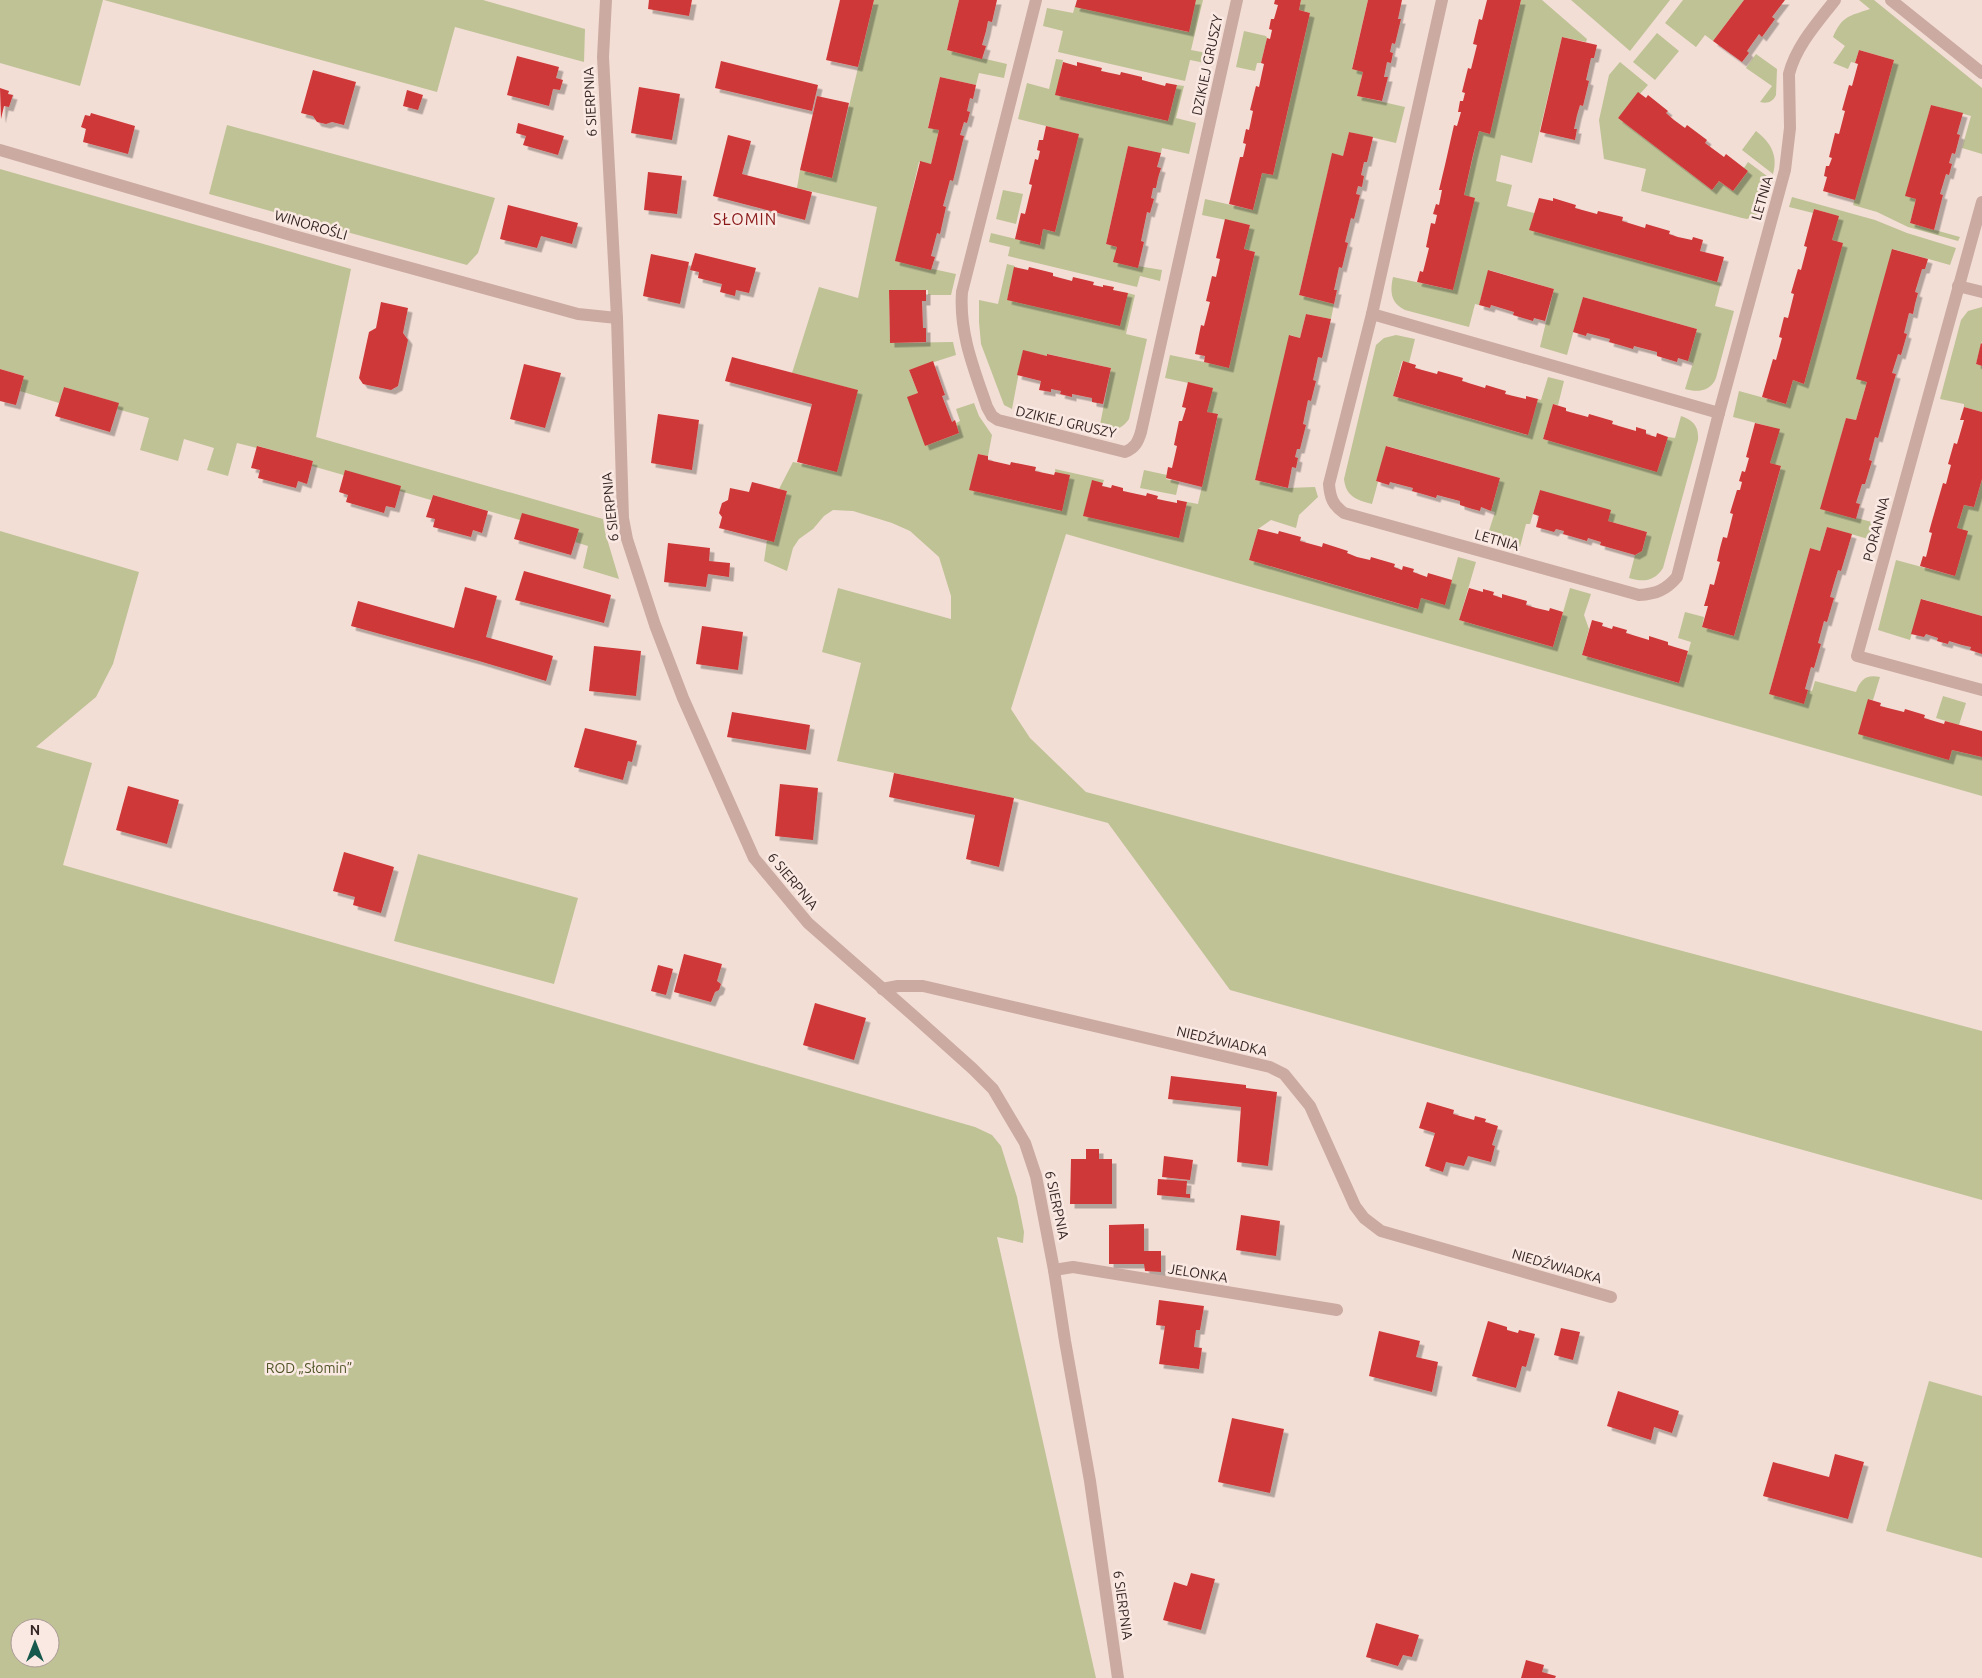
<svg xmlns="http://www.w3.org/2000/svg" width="1982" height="1678" font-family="Ubuntu,sans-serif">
<defs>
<filter id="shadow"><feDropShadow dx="4.5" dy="4.5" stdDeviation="0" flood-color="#0004"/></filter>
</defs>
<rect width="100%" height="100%" fill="#f3ded6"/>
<g fill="#bec295" fill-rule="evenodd">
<polygon points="0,0 103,0 80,86 0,63"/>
<polygon points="104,0 483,0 585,29 584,62 455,27 437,92"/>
<path d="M874,0H959L947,50L1007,64L1004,78L979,73L976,85L940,77L928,127L939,130L931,164L919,162L896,261L956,274L951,295H928V290H889L890,343L953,342L956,355L909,370L918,393L925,446L959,433L956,423L960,421L956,409L974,403L979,416L992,435L988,456L978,454L970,490L1061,511L1055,469L1104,480L1103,483L1092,481L1084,516L1179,537L1187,502L1198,504L1218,415L1207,412L1212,388L1165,378L1170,355L1229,367L1255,252L1244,249L1250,225L1202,215L1205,199L1253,210L1262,173L1273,175L1310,13L1299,10L1301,0H1368L1352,68L1363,72L1357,96L1405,107L1396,143L1349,132L1343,156L1332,154L1299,295L1334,304L1331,319L1306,314L1300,338L1290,335L1255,480L1287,488L1315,487L1318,497L1299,515L1296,528L1271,520L1258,529L1249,560L1417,609L1421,598L1445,604L1458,557L1476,562L1459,620L1553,647L1570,588L1591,594L1584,615L1589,629L1582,655L1679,683L1691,642L1678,638L1685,612L1704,617L1702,627L1734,636L1781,467L1770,463L1779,429L1733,417L1739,391L1786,404L1793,380L1804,384L1842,243L1832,240L1838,216L1814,209L1813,213L1789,207L1792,197L1875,220L1907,233L1956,248L1950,265L1893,249L1867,382L1856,420L1846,418L1821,509L1880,524L1875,541L1827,527L1820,551L1810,548L1769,694L1804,703L1808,690L1812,691L1815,681L1856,692C1860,680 1866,674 1880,677L1873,700L1868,699L1949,760L1952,750L1982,757V796L1066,534L1011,709L1030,738L1086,792L1982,1031V1200L1230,990L1108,823L1014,798L837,761L861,663L822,652L838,588L951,619V596L939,557L910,531L892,523L853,511L833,510L824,516L813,529L799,539L793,548L787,571L764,561L767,540L774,541L787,491L779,489L793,462L837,471L857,390L792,373L819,287L858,298L877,207L797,188L800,170L832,178Z"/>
<polygon points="1196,0 1203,0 1191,50 1212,54 1210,64 1190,60 1185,81 1058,52 1063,31 1043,26 1047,8 1073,13 1075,6 1188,32"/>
<path d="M1521,0H1542L1587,39L1586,42L1562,37L1532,163L1501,155L1496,181L1512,185L1507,206L1534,213L1646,262L1721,283L1715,306L1734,311L1716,378C1711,391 1698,393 1685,389L1693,363L1688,361L1697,329L1583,297L1567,355L1540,347L1554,289L1489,270L1479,305L1475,304L1469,327L1405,310C1390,303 1390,291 1393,277L1453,290L1464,195L1479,131L1490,133Z"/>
<polygon points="1571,0 1670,0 1630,51"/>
<polygon points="1683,0 1744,0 1713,41 1705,35 1696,47 1665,23"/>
<path d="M1859,0H1874L1982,88V154L1962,148L1971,116L1931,105L1906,196L1916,199L1910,223L1960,237L1958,241L1908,227L1877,212L1853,205L1894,60L1859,50L1855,63L1851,62L1848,69L1833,63L1845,46L1833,37C1842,16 1849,16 1870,9Z"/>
<polygon points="1244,31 1266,36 1267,38 1261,63 1257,63 1255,71 1236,67"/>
<polygon points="1657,33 1679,51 1655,80 1633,62"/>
<path d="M1756,54L1777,69L1776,95C1773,102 1767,104 1760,102L1772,86L1746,68Z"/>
<polygon points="1056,59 1063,60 1056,95 1168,121 1177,85 1184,86 1176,118 1196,123 1189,154 1162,148 1161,153 1128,146 1106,244 1117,247 1114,262 1162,270 1160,281 1140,276 1137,287 1008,256 1010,247 989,242 991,233 1040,245 1043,229 1055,232 1078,134 1018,119 1027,83 1049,89"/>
<polygon points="1620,62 1648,85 1618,118 1712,190 1719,181 1733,191 1748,171 1744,168 1748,162 1771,179 1769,191 1760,213 1747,219 1742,218 1641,191 1646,169 1604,159 1599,120 1609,75"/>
<polygon points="227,125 495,198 478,253 467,265 209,194"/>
<path d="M1756,131C1771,143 1778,155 1773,174L1742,150Z"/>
<polygon points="0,169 351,269 316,437 603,519 605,532 619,579 583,568 588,546 575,542 579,529 520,520 433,495 431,500 312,466 313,461 258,446 257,448 237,443 228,476 207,470 214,448 184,439 178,461 140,450 149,418 117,409 118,403 64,387 59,403 20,391 24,376 0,369"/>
<polygon points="1003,190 1023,194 1016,224 996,219"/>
<path d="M1007,264L1015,266L1007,300L1128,293L1135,295L1126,334L1147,339L1129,419C1122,429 1111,434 1099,430L1111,368L1048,354L1047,356L1023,351L1012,409L1004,405L981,344L979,322V300L998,304Z"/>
<polygon points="1982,307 1982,341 1976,364 1982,366 1982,412 1964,407 1964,404 1940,399 1961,320 1968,311"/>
<path d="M1396,335L1415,339L1409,363L1402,361L1393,396L1527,435L1538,399L1541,400L1548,377L1564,381L1558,405L1553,404L1543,439L1657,471L1668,437L1675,438L1681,416C1693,420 1699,426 1698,440L1663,568C1654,582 1643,582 1629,578L1635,555L1642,551L1647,532L1608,521L1540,490L1530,524H1526L1520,547L1487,537L1495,512L1491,511L1500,478L1387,446L1376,481L1378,482L1372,504C1357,500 1346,497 1344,479L1376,345L1384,338Z"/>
<polygon points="1144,470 1167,475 1166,479 1179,482 1176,495 1140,488"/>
<polygon points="1982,479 1982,616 1922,599 1910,640 1878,630 1896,560 1955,576 1957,528 1964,505 1974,507"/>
<path d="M0,531L139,572L113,664L96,697L36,747L92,763L63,865L975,1127L992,1135L1001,1146L1017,1197L1024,1232L1023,1243L997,1237L1096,1678H0ZM20,1628H50V1658H20Z"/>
<polygon points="1943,696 1966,703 1959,725 1936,718"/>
<polygon points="418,854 578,898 554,984 394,941"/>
<polygon points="1929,1381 1982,1396 1982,1558 1886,1531"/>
</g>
<g fill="#cf3738" filter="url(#shadow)">
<polygon points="649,0 692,0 689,16 648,9"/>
<polygon points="840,0 874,0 858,67 826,60"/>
<polygon points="959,0 997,0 992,22 988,21 986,31 982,45 986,46 982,59 947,50"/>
<polygon points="1077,0 1196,0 1189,32 1075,7"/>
<polygon points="1275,0 1301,0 1299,10 1310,13 1273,175 1262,173 1253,210 1229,204 1240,157 1243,157 1246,144 1243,143 1246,129 1249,130 1253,111 1250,110 1256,86 1259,87 1262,73 1264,64 1261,63 1267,38 1270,39 1272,30 1269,29 1271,19 1274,19 1278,5 1274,4"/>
<polygon points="1368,0 1402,0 1398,19 1401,19 1395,44 1392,43 1390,52 1393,53 1391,63 1387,62 1384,77 1388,77 1382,101 1357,96 1363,72 1352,69"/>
<polygon points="1487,0 1521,0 1490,134 1479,131 1473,155 1464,195 1475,198 1453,290 1417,282 1420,271 1423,272 1429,248 1426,247 1431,223 1435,224 1437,215 1433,214 1436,204 1439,205 1442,190 1439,190 1445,165 1454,125 1457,126 1461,112 1458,112 1460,101 1463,101 1465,93 1462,92 1468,68 1471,69 1477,45 1473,44 1479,19 1482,20"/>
<polygon points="1744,0 1785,0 1772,17 1775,19 1762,37 1759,34 1747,51 1749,53 1742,62 1713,41"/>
<polygon points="1562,37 1597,45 1594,58 1591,58 1586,80 1589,81 1583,106 1580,105 1577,115 1574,129 1577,129 1575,140 1540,132"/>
<polygon points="1859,50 1894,60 1855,200 1823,191 1827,177 1824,176 1826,166 1829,166 1832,158 1829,157 1835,133 1839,134 1845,111 1842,110 1849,85 1852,86 1858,64 1855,63"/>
<polygon points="517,56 559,67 556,78 563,80 560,90 553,89 549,106 507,95"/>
<polygon points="721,61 818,85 812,111 715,88"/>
<polygon points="1063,62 1077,66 1077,62 1102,68 1101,71 1120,75 1121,72 1142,77 1142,80 1165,86 1166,83 1177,85 1168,121 1055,95"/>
<polygon points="313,70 356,82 344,125 332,122 326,124 317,122 313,116 301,113"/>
<polygon points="940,77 976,85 973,99 970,98 967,111 970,112 967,123 964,122 960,135 964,136 953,181 950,180 943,206 946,207 940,234 937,233 931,256 935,257 931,270 895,261 920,162 920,161 931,164 939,130 928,128"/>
<polygon points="639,87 680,94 672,140 631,133"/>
<polygon points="0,88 9,91 8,94 13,95 9,107 4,106 1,119"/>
<polygon points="407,90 423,95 418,110 403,106"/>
<polygon points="1638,92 1646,98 1648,95 1668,111 1666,113 1674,120 1685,128 1687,125 1707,140 1705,143 1724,157 1726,154 1748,171 1733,191 1719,181 1712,190 1618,118"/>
<polygon points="817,96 849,103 832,178 800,170"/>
<polygon points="1931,105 1963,113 1957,134 1960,135 1955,154 1952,153 1949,163 1952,164 1949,175 1946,174 1940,194 1943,195 1934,230 1910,223 1916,199 1905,196"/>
<polygon points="91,113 135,126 128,154 83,142 86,129 81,127 85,115 90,116"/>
<polygon points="518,123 564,136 558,155 523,145 526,136 516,133"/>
<polygon points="1046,126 1079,134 1055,232 1043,229 1040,245 1015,239 1021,213 1025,214 1032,185 1029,184 1035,159 1038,160 1040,151 1037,150 1039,140 1043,140"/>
<polygon points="1349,132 1373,137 1367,162 1364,162 1361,175 1364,176 1362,187 1358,186 1356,194 1360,195 1354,219 1351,218 1345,242 1348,243 1342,268 1339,267 1334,290 1337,290 1334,304 1299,295 1332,153 1343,156"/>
<polygon points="728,135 751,141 742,174 812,192 805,220 713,196"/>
<polygon points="1128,146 1161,153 1157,167 1161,168 1158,178 1156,188 1153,188 1151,198 1154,199 1150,213 1147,212 1141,241 1144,242 1138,268 1113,262 1117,247 1106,244"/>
<polygon points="648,172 682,176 677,214 644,210"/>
<polygon points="1539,198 1553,201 1553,198 1576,205 1575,208 1597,214 1598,211 1623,217 1622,221 1632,224 1645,228 1646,224 1670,231 1669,234 1678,237 1692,240 1693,237 1703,240 1700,251 1724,257 1717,282 1529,230"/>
<polygon points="508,205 578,223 572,244 541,236 537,248 500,239"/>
<polygon points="1814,209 1839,216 1832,240 1843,243 1804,384 1793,380 1786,404 1762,397 1773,359 1776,360 1782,338 1779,337 1784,317 1788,318 1794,294 1791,293 1798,269 1801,270 1807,247 1804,246"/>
<polygon points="1225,219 1250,225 1244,249 1255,252 1229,368 1204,362 1205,356 1195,354 1201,325 1204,326 1210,302 1206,301 1212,276 1216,277 1220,259 1216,258"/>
<polygon points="1892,249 1928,259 1925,269 1922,269 1915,292 1918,293 1915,304 1913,314 1909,313 1904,333 1907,334 1901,355 1898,354 1892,373 1896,374 1878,438 1875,437 1869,460 1872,461 1865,484 1862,484 1856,503 1860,504 1856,519 1820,509 1846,418 1856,420 1867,382 1856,379"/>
<polygon points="695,253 756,268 749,293 736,290 735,296 720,292 722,284 698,278 699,272 690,270"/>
<polygon points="651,254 689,262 680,304 643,296"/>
<polygon points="1014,267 1028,270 1029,267 1053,273 1053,276 1072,281 1073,277 1094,282 1093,285 1103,287 1103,285 1114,287 1113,290 1128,293 1120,326 1007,300"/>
<polygon points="1488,270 1554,289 1545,321 1534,318 1533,321 1513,315 1514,312 1491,305 1490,308 1479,305"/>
<polygon points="889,290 926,290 926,301 922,301 923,328 926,328 926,342 890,343"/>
<polygon points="1583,297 1697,329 1688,361 1678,358 1677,362 1657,356 1657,352 1634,346 1633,349 1623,346 1609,342 1610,339 1587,333 1586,336 1573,332"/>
<polygon points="381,302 408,308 403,333 408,340 398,386 391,390 363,384 359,378 369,332 376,328"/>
<polygon points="1306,314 1331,319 1322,358 1318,357 1313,380 1316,381 1311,401 1308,400 1305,414 1303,424 1306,425 1300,449 1297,449 1295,457 1298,458 1296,468 1292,467 1288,488 1255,480 1289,335 1300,338"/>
<polygon points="1981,343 1982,344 1982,366 1976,364"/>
<polygon points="1023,350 1047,356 1047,354 1111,368 1103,404 1092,402 1092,398 1072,394 1072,397 1060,394 1061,391 1051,389 1051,392 1039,390 1041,381 1017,375"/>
<polygon points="732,357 858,390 837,472 797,462 812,404 725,381"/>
<polygon points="933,361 945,395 942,396 952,422 955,420 959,433 925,446 907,397 918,393 909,370"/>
<polygon points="1403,361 1416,365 1415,368 1437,374 1438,371 1463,378 1462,381 1485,388 1486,385 1506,391 1505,394 1526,399 1526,396 1538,399 1528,435 1393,396"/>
<polygon points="524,364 561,373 545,428 510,419"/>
<polygon points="0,369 24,376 16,405 0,401"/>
<polygon points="1188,382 1213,388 1207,412 1218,414 1202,487 1166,478 1168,467 1172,468 1175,455 1177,446 1174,445 1179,421 1182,421 1186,408 1182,407"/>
<polygon points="64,387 119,403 110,432 55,416"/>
<polygon points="1553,404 1566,408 1566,411 1588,417 1589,414 1613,421 1612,424 1636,431 1636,427 1646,430 1646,434 1656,437 1657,433 1668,437 1657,472 1543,439"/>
<polygon points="1964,407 1982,412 1982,479 1974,507 1964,505 1957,528 1968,531 1955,576 1920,566 1923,556 1926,557 1932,533 1929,532 1932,521 1943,483 1946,484 1951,465 1948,464 1954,443 1957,444 1964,420 1960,420"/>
<polygon points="658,414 699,420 692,470 651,463"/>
<polygon points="1755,423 1780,429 1770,463 1781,466 1734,636 1702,627 1708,606 1704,606 1707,596 1710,584 1714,585 1720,562 1717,561 1720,548 1723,537 1727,538 1733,514 1730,513 1737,490 1740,490 1742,482 1739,481 1742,471 1745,472 1749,458 1746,457"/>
<polygon points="257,446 313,461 307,484 298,481 296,488 258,478 260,470 251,468"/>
<polygon points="1386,446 1500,478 1491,511 1481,507 1480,511 1469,508 1460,505 1460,501 1437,495 1436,498 1426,495 1412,491 1413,488 1390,482 1389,485 1376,481"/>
<polygon points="978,454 988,456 988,460 1010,465 1011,462 1036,467 1035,471 1054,475 1055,472 1070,475 1062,511 969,490"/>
<polygon points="345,470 401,486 395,508 386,506 384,513 346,502 348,495 339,492"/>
<polygon points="1092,480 1103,483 1102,486 1111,488 1112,485 1123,488 1123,491 1146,496 1147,493 1158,496 1157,499 1177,503 1177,500 1187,502 1179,538 1083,516"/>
<polygon points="752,482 787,491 774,542 719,528 722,517 719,513 722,503 728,500 730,488 749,492"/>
<polygon points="1540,490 1611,510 1608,521 1647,532 1642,551 1635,555 1600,545 1601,542 1588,538 1587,541 1563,534 1564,531 1556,529 1554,532 1536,527 1539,516 1533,514"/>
<polygon points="433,495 488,511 482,533 473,530 471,537 433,527 435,519 426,517"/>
<polygon points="522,513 579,529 571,555 514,539"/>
<polygon points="1827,527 1852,534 1841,571 1838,570 1834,583 1830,597 1834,598 1827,622 1824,621 1818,643 1821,644 1818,654 1814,668 1811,667 1805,689 1808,690 1804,704 1769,694 1810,548 1820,551"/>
<polygon points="1258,529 1278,534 1279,531 1301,537 1300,541 1322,547 1323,543 1348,551 1347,553 1357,557 1370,560 1371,557 1395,564 1394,567 1402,570 1403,566 1414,569 1413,572 1427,577 1428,573 1452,580 1445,605 1421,598 1418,609 1249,560"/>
<polygon points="668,543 710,548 709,561 730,563 729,577 708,574 706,587 664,582"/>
<polygon points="524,571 611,595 604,623 515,600"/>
<polygon points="465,587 497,596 486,637 553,656 546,681 479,661 351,626 358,601 454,628"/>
<polygon points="1469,588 1483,592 1483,589 1494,592 1493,595 1502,598 1502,594 1527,601 1526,605 1536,608 1549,611 1550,608 1563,612 1553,647 1459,620"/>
<polygon points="1921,599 1982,616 1982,654 1970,650 1971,647 1962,645 1949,641 1948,644 1937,641 1938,638 1926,634 1924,637 1911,634"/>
<polygon points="1592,620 1603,623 1602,626 1612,629 1613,626 1627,630 1626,633 1649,640 1649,636 1668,642 1668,645 1688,651 1679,683 1582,655"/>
<polygon points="702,626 743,632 738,670 696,664"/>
<polygon points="594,646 641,651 636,696 589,691"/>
<polygon points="1868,699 1881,703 1880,706 1904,712 1905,709 1925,715 1924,718 1944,724 1945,721 1982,731 1982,757 1952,750 1949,760 1858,734"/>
<polygon points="732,712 810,725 806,750 727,737"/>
<polygon points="585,728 637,741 632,762 628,761 623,780 574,767"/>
<polygon points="894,773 1014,798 999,867 966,859 975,815 889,797"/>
<polygon points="780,784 818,788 813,840 775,836"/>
<polygon points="128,786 179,800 167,844 116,830"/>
<polygon points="344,852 394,867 381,913 353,905 355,897 333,891"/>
<polygon points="684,954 722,964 717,981 721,984 719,990 715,992 711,1002 674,992"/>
<polygon points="658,965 673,969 666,995 651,991"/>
<polygon points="815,1003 866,1018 854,1060 803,1045"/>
<polygon points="1171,1076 1246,1085 1246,1088 1277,1092 1268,1166 1237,1162 1241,1107 1168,1099"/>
<polygon points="1427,1102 1454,1110 1453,1114 1474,1120 1475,1116 1486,1119 1485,1122 1498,1126 1492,1145 1495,1146 1491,1162 1468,1156 1464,1166 1446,1162 1443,1172 1425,1166 1435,1133 1419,1128"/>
<polygon points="1086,1149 1099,1149 1099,1159 1112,1159 1112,1204 1070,1204 1071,1159 1086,1159"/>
<polygon points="1164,1156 1193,1160 1190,1180 1162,1177"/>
<polygon points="1158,1179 1187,1181 1186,1194 1190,1194 1190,1198 1157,1195"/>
<polygon points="1241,1215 1280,1221 1276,1256 1236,1250"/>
<polygon points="1144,1224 1144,1251 1161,1251 1161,1272 1145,1271 1144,1264 1109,1264 1109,1225"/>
<polygon points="1159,1300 1204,1306 1200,1330 1196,1330 1194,1347 1202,1348 1199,1369 1159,1364 1165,1326 1156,1325"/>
<polygon points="1488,1321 1507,1327 1507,1330 1518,1333 1519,1330 1535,1334 1526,1367 1522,1366 1516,1388 1472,1376"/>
<polygon points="1561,1328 1580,1332 1573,1360 1554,1355"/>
<polygon points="1379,1331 1420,1341 1416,1357 1438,1362 1432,1392 1369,1376"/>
<polygon points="1618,1391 1679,1411 1672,1433 1654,1427 1651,1440 1607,1426"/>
<polygon points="1232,1418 1284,1429 1270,1493 1218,1482"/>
<polygon points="1835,1454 1864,1462 1848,1519 1763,1496 1773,1462 1829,1477"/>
<polygon points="1191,1573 1215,1579 1201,1630 1163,1620 1174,1582 1187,1586"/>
<polygon points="1376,1623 1419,1635 1412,1657 1403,1655 1398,1666 1366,1657"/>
<polygon points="1526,1660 1544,1665 1542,1672 1556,1676 1555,1678 1521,1678"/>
</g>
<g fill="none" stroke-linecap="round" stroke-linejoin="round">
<g stroke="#cbaaa1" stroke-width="12">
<polyline points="606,0 603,57 617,318 623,518 627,539 655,625 683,698 754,858 808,923 915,1017 973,1069 993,1089 1025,1143 1036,1176 1054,1270 1065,1341 1090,1481 1118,1678"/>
<path d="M1036,0L962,292C959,333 974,369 987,407L992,416L998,420L1125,452C1135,448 1138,442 1141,432L1237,0"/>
<path d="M1442,0L1372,314L1329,484C1330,498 1333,505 1344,513L1639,595C1656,594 1666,590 1677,577L1719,413L1785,170L1790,128L1789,74C1796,46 1818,22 1835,0"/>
<polyline points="1891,0 1982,73"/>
<polyline points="0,150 294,236 578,314 617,318"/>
<polyline points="1982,202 1857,656 1982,690"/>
<polyline points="1958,286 1982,292"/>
<polyline points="1372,314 1719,413"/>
<polyline points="882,989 898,986 923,986 1270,1067 1284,1074 1310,1106 1355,1206 1364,1218 1381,1231 1611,1297"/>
<polyline points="1054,1270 1073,1267 1337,1310"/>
</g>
</g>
<g text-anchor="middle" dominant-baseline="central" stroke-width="5" stroke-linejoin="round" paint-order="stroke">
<g font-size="14" fill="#352625" stroke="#fae9e2">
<text transform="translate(1207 65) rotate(-78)">DZIKIEJ GRUSZY</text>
<text transform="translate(590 102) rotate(-93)">6 SIERPNIA</text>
<text transform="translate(1762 198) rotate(-74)">LETNIA</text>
<text transform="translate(311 225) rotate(16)">WINOROŚLI</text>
<text transform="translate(1066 422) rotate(13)">DZIKIEJ GRUSZY</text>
<text transform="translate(610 507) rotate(-96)">6 SIERPNIA</text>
<text transform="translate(1876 529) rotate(-75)">PORANNA</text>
<text transform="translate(1497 540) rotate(16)">LETNIA</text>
<text transform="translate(793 881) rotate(50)">6 SIERPNIA</text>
<text transform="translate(1222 1041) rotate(13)">NIEDŹWIADKA</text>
<text transform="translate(1057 1205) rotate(78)">6 SIERPNIA</text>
<text transform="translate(1557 1266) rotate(16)">NIEDŹWIADKA</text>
<text transform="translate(1198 1273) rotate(9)">JELONKA</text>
<text transform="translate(1123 1605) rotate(82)">6 SIERPNIA</text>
</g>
<g font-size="14" fill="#4f5527" stroke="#fae9e2">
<text x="309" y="1368">ROD „Słomin”</text>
</g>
<g font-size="16" letter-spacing="1" fill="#891819" stroke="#fae9e2">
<text x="745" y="219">SŁOMIN</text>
</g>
</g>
<g transform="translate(35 1643)"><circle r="24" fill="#fae9e2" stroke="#ab9b96"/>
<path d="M0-4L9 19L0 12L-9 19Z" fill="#18594d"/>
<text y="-8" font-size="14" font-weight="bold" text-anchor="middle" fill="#352625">N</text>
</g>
</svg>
